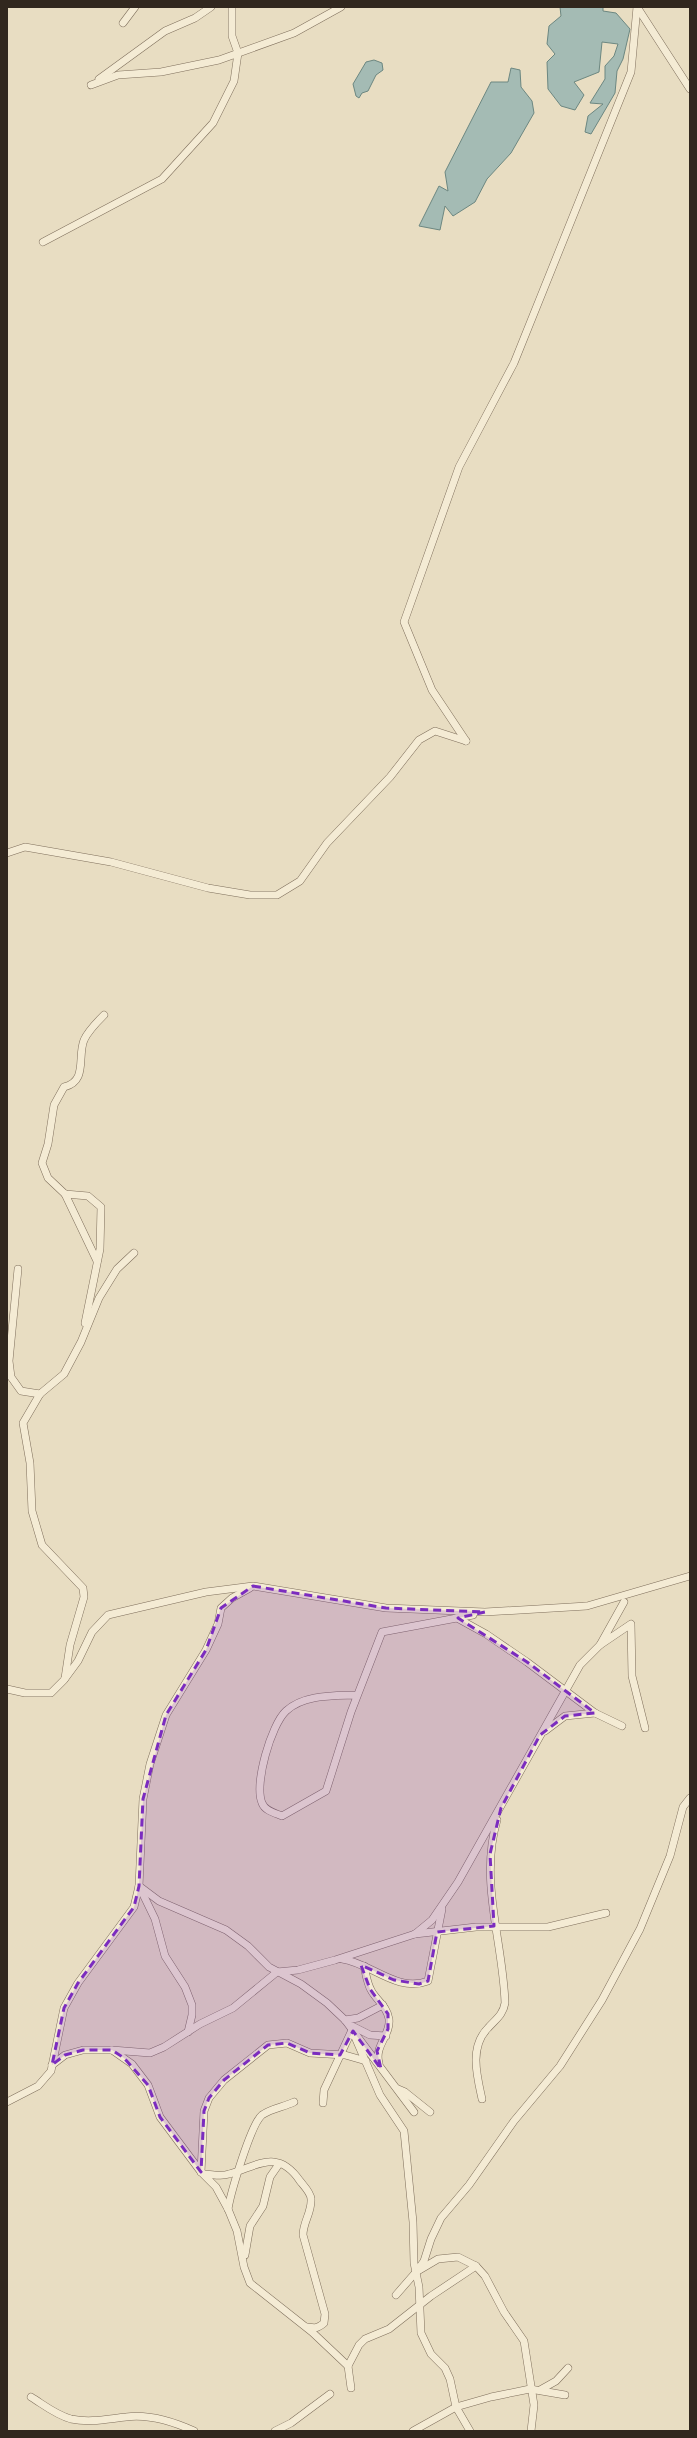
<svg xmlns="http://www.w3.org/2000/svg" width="697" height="2438" font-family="'PT Serif',serif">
<rect width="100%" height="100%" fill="#e8ddc2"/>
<g fill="#a4bbb4" stroke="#6c8781">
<polygon points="560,7 603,7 603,11 616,13 630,29 623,59 617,71 615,93 591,134 585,132 588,116 603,104 590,103 605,79 605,66 614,56 618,44 602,42 599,72 574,82 584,95 575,110 561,106 548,89 547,62 555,54 547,44 549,26 561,16"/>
<polygon points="374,60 382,63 383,70 376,75 368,91 362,93 359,98 356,96 353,84 366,62"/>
<polygon points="511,68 520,70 521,87 532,101 534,113 511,153 487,179 475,202 453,216 445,206 440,230 419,226 439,186 448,191 445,172 491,82 508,82"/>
</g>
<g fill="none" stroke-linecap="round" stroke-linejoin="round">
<g stroke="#7f6f5c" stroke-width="8">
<g id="minor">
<polyline points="637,7 690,89"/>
<polyline points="123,23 135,7"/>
<polyline points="99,79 165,31 195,18 211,7"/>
<polyline points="91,85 118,75 161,72 219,60 294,33 341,7"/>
<polyline points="43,242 162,179 213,123 234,81 238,53 232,36 232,7"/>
<polyline points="466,741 432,690 404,622 459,467 514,363 631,72 637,7"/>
<polyline points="7,853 25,847 111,862 208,888 250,895 277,895 300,881 327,843 390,777 419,740 435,731 466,741"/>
<polyline points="65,1194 97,1261"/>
<polyline points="18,1269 9,1361 11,1377 21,1391 40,1394"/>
<path d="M85,1323L100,1249L101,1207L88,1196L65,1194L48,1178L42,1163L48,1144L54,1105L64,1087C88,1081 77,1057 84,1040C88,1031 97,1022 104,1015"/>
<polyline points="624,1602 600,1645 631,1624 632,1676 645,1728"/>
<polyline points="457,1618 486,1634 527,1662 595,1713 622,1726"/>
<polyline points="65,1678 70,1645 84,1597 83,1588 42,1545 32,1511 30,1463 23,1423 40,1394 64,1374 81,1342 99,1298 117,1269 134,1253"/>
<polyline points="7,1689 25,1693 51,1693 64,1680 78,1661 92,1632 108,1615 206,1592 253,1586 386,1608 485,1612 587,1606 690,1576"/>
<path d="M357,1695C335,1696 304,1694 286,1711C271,1725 254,1784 262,1803C265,1811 275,1813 282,1816L326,1791L351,1712L382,1632L473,1615"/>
<polyline points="545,1731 565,1716 595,1713"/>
<polyline points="139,1886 159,1901 226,1930 248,1946 269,1967 301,1984 327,2003 345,2020 414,2112"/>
<polyline points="140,1888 155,1919 165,1956 185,1987 192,2005 192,2015 188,2032"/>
<polyline points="415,1934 476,1927 548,1927 606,1913"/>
<path d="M342,1959C371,1963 397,1993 428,1981L442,1909"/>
<path d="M364,1966C366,1974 367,1983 371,1990C376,2000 387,2006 389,2019C391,2035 374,2046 379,2063"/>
<polyline points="345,2020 358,2018 383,2005"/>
<polyline points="352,2026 370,2035 386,2036"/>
<polyline points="352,2030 380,2095 404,2131 413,2222 414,2263 419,2287 421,2333 431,2354 445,2368 450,2379 456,2407 470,2431"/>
<polyline points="112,2050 150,2053 164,2047 200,2024 233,2008 277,1972 298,1970 335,1960 415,1934 432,1920 458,1882 580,1665 600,1645"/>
<polyline points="52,2065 65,2055 83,2050 112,2050 132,2064 148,2085 160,2117 201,2172 216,2187 228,2209 237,2231 244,2267 250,2283 312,2332 348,2366 351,2388"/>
<polyline points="398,2089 405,2092 430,2112"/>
<path d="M482,2099C477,2076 469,2047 488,2028C496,2019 503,2015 505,2003C503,1941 479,1882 497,1820"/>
<polyline points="7,2102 38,2086 51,2071 64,2008 78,1983 134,1907 139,1886 143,1799 150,1764 166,1715 206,1650 218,1624 221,1608 232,1598 250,1588"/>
<polyline points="323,2103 324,2090 352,2030"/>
<polyline points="201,2172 204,2111 209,2098 224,2080 268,2045 287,2043 310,2053 345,2055 366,2061"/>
<path d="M204,2174C212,2174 221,2177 229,2174C256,2167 277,2147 300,2181C304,2186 311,2193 311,2199C312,2212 303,2222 303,2235L325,2314L324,2323C317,2329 315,2328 307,2327"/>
<path d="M228,2209C231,2192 251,2124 262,2115C272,2108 284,2107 294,2102"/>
<polyline points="245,2255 250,2226 263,2206 270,2177 279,2164"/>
<polyline points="416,2272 424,2261 431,2239 441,2218 469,2185 514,2121 560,2066 602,2000 640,1929 670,1856 683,1807 690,1798"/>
<polyline points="396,2295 416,2272 438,2259 458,2257 476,2266 485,2276 504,2312 524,2341 534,2405 531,2431"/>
<polyline points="348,2366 359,2345 365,2339 389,2329 431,2296 476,2266"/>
<polyline points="540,2390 556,2381 568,2368"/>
<path d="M31,2397C44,2405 56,2415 71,2419C90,2423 107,2419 126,2417C148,2414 174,2422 194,2431"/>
<polyline points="275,2431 291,2423 330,2394"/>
<polyline points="413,2431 456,2407 491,2397 530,2389 565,2395"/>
</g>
</g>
<use href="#minor" stroke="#f4ebd4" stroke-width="7"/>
</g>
<path fill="#7b2cbf" fill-opacity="0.2" stroke="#7b2cbf" stroke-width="3" stroke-dasharray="8 5" stroke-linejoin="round" d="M253,1586L386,1608L485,1612L458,1618L527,1662L595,1713L565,1716L540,1735L501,1808L490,1854L494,1926L437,1932L428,1981L419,1984L394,1980L361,1965L370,1989L388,2014V2029L377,2051L381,2069L353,2031L340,2055L310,2053L287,2043L268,2045L224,2080L209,2098L204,2111L201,2172L160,2117L148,2085L124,2058L112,2050H83L65,2055L52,2065L64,2008L78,1983L134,1907L139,1886L143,1799L166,1715L206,1650L221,1608Z"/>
<rect width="697" height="2438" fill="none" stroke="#31271e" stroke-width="16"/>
</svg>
